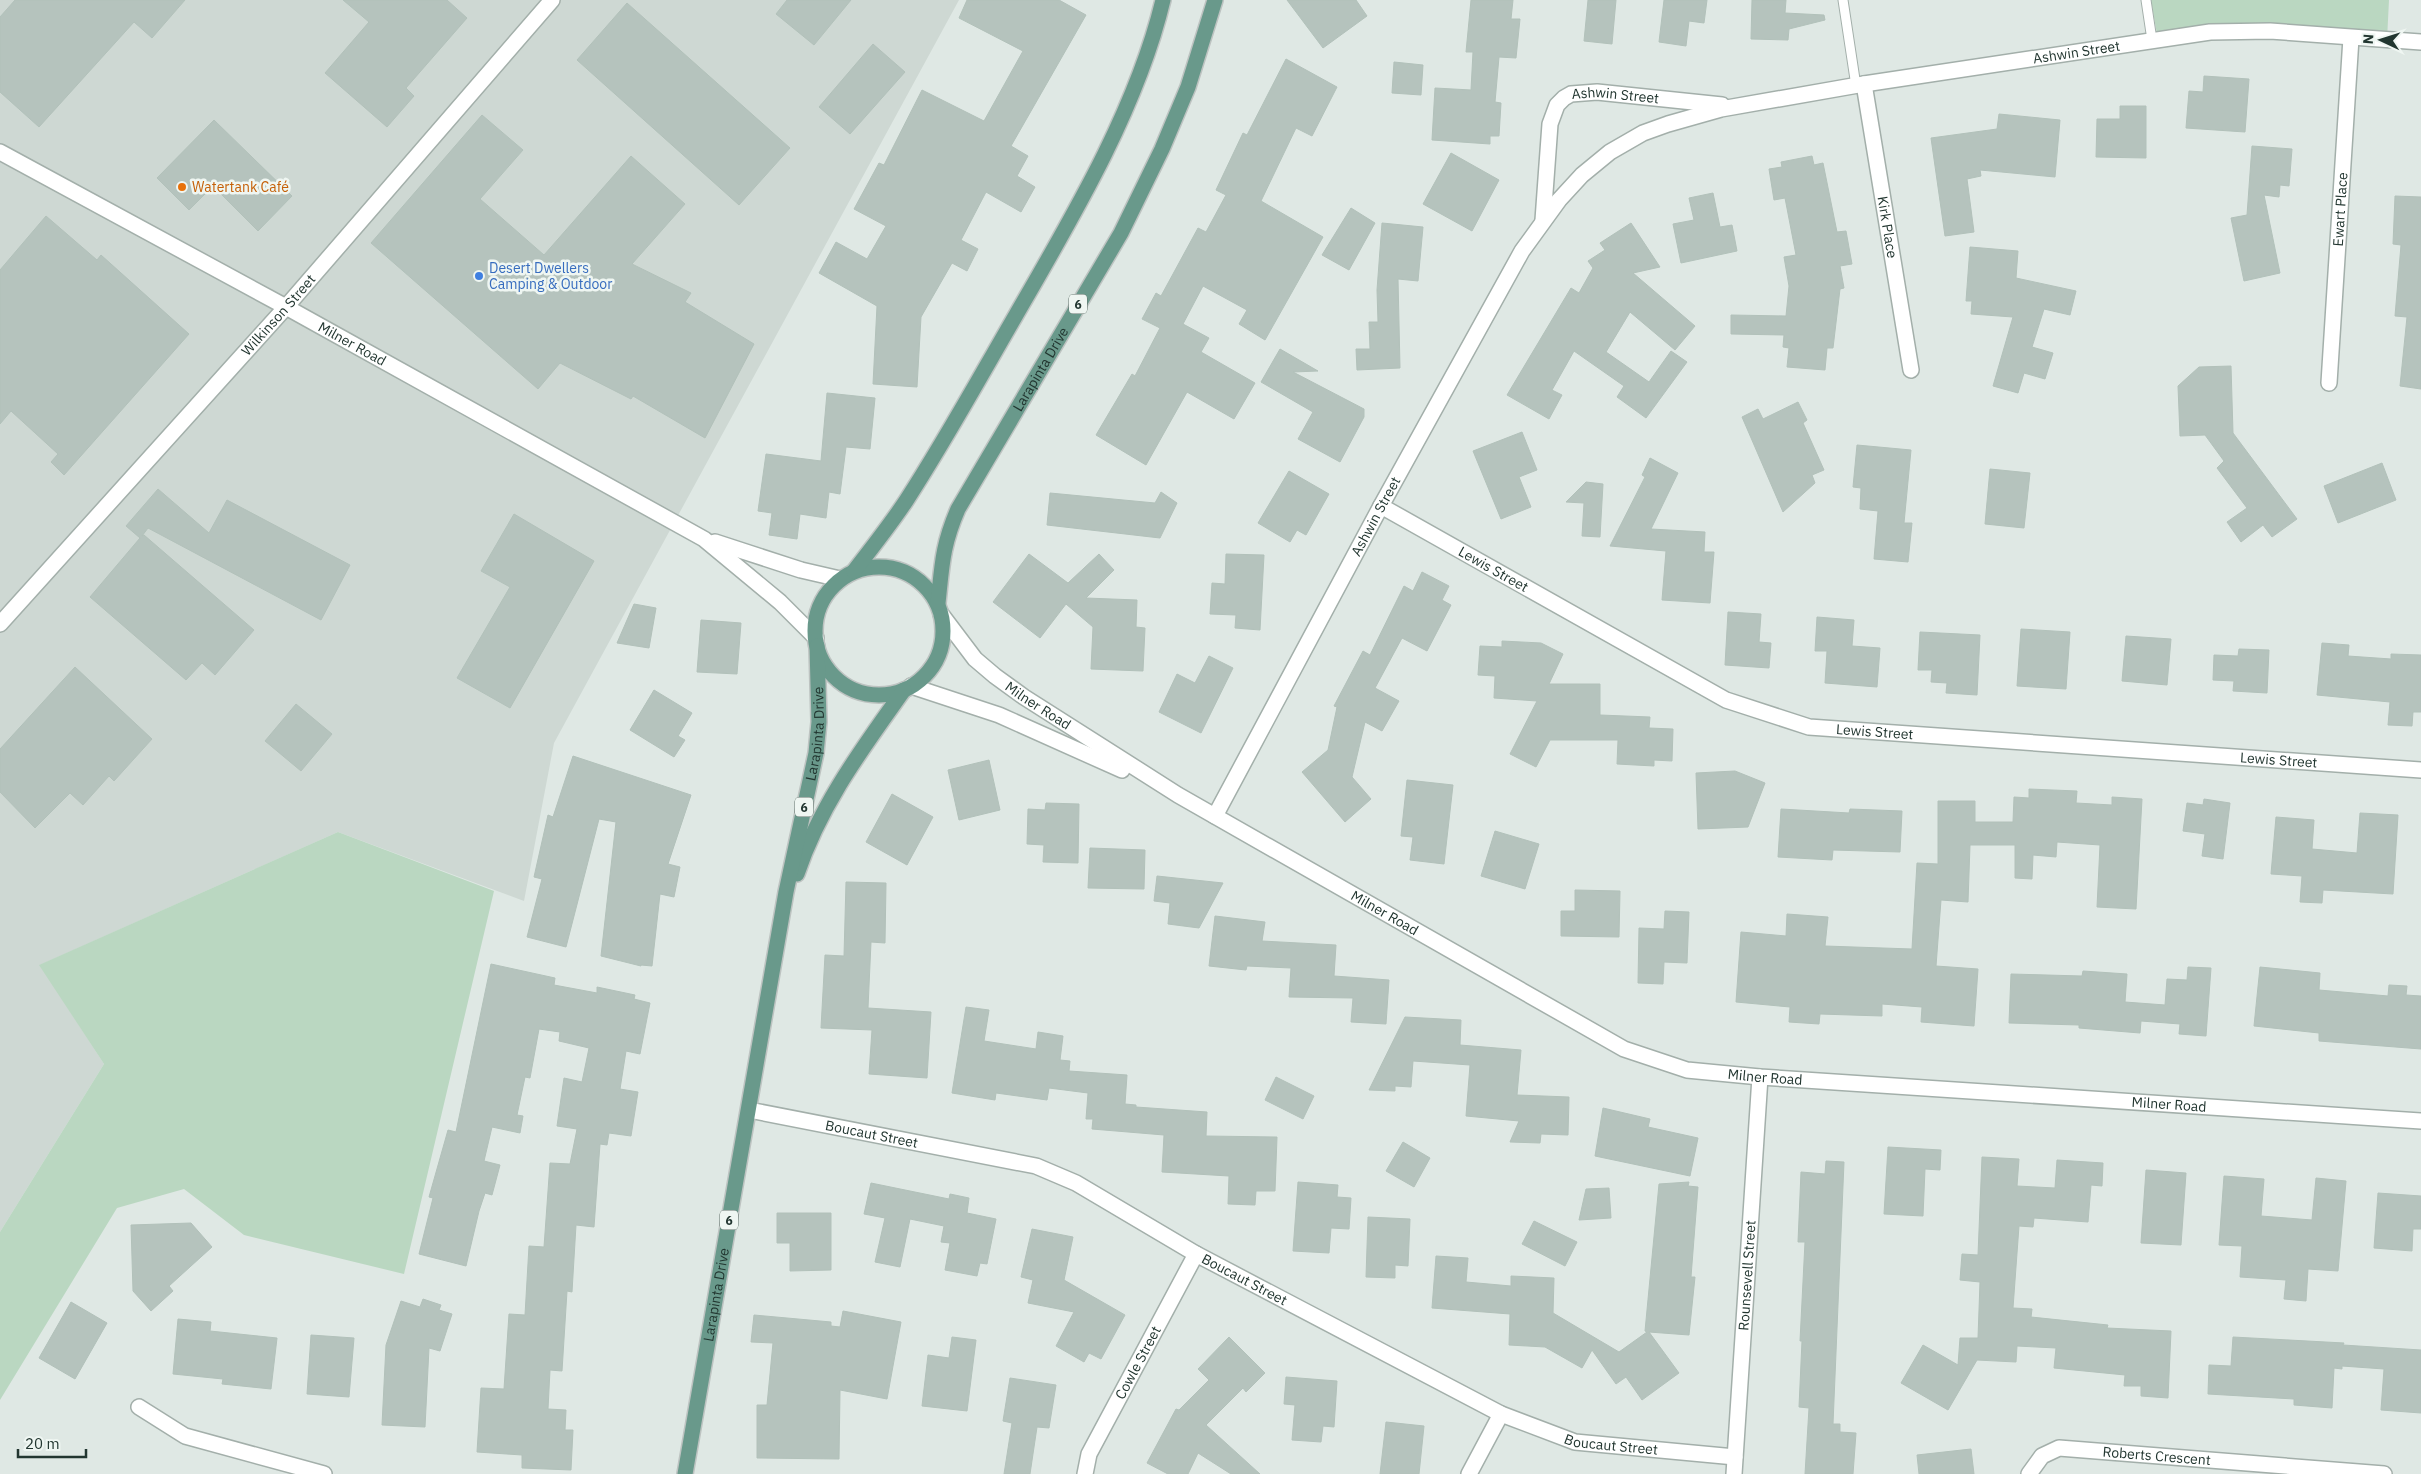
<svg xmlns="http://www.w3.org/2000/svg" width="2421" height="1474" font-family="'IBM Plex Sans',sans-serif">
<rect width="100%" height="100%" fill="#dfe8e4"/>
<polygon fill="#ced8d3" points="0,0 959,0 554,743 524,901 338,832 40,965 104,1064 0,1232"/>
<g fill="#bad7c1">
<polygon points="2151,0 2389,0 2387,40 2219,26 2158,40"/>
<polygon points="338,832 494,891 404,1274 244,1235 184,1189 117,1208 0,1400 0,1232 104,1064 39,965"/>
</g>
<g fill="#b5c3bd" stroke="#b2c1ba">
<polygon points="15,0 185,0 152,38 134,22 39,127 0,92 0,17"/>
<polygon points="343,0 447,0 467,18 406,88 414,96 387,127 325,73 369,22"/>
<polygon points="787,0 851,0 814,45 776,14"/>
<polygon points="967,0 1059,0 1086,15 1011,146 1028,156 1017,176 1035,187 1021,212 986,192 961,240 978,249 967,271 952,263 921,317 917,387 873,384 877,306 819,273 836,242 867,259 886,226 854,209 879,163 884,165 922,90 984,121 1023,51 959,18"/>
<polygon points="1287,0 1356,0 1367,16 1323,48"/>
<polygon points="1471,0 1513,0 1511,19 1520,19 1516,58 1499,57 1495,102 1501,103 1499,136 1490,136 1490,144 1432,140 1435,88 1471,90 1473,52 1466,52"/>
<polygon points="1588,0 1616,0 1612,44 1584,41"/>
<polygon points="1664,0 1707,0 1704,23 1689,21 1686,46 1659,42"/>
<polygon points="1752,0 1786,0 1785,13 1824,15 1825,20 1789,29 1788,40 1751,39"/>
<polygon points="627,3 790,148 739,205 577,60"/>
<polygon points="873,44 905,72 850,134 819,107"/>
<polygon points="1286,59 1337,87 1312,136 1296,128 1261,201 1323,237 1265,340 1239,324 1247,310 1203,286 1183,324 1209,338 1201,352 1255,383 1234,419 1187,392 1146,465 1096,435 1132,374 1135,376 1160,328 1142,319 1156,293 1161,296 1198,228 1206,232 1226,195 1216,190 1243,133 1247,135"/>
<polygon points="1394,62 1423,65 1421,95 1392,93"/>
<polygon points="2204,76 2249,79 2245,132 2186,128 2189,91 2203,92"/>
<polygon points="2120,106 2146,106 2146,158 2096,157 2097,119 2120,119"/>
<polygon points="1999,114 2060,120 2055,177 1980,170 1981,176 1967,179 1974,232 1945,236 1931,138 1997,129"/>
<polygon points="482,115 523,150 480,199 544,255 631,156 685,204 632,264 691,293 685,302 754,344 705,438 633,396 631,399 560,363 538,389 371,243"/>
<polygon points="214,120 292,196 258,231 213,186 189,210 157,178"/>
<polygon points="2252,146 2292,149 2289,186 2280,185 2279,197 2264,195 2280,273 2244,281 2231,218 2247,215"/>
<polygon points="1451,153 1499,180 1472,231 1423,204"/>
<polygon points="1812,156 1814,165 1823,163 1837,232 1846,231 1852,264 1840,266 1844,288 1840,289 1833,348 1827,348 1825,370 1787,367 1789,348 1783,347 1784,335 1731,334 1731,315 1786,316 1789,286 1784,257 1796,255 1785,198 1774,200 1769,169 1782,167 1781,162"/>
<polygon points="1713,193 1720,227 1732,225 1737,251 1681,263 1673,224 1694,220 1689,198"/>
<polygon points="2395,196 2421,197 2421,389 2400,386 2407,317 2395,316 2401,245 2393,244"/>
<polygon points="1351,208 1375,223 1349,270 1322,255"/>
<polygon points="46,216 97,260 101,255 189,334 64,475 51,462 58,454 11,411 0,424 0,270"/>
<polygon points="1382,223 1423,227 1418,281 1398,279 1400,368 1357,370 1356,349 1370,349 1369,322 1378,322 1377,290"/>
<polygon points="1631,223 1660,267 1633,273 1695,326 1675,350 1630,312 1606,352 1649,382 1671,351 1687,362 1646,418 1617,397 1624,386 1574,351 1552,390 1562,395 1549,419 1507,395 1571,288 1579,293 1593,268 1588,261 1605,250 1600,243"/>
<polygon points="1970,247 2018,251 2016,278 2076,291 2070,315 2044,309 2032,347 2053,353 2045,379 2024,373 2018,393 1993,386 2013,317 1971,314 1972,301 1966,301"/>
<polygon points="1280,349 1318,371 1293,372 1364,409 1364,417 1340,462 1298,439 1313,412 1261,382"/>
<polygon points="2231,366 2233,433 2297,519 2272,537 2263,525 2241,542 2227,522 2247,508 2217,468 2224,461 2205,435 2180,436 2178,386 2199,367"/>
<polygon points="827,393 875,398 870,449 846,447 840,494 829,492 826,518 800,514 797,539 769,535 772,513 758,511 766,454 821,461"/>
<polygon points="1798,402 1807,420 1803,423 1824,470 1812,475 1815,483 1783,512 1742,417 1758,409 1763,419"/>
<polygon points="1522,432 1537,470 1519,477 1531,507 1501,519 1473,451"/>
<polygon points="1857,445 1911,450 1904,523 1912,523 1908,562 1874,559 1878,511 1860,509 1861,488 1853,487"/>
<polygon points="1650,458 1678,473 1651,529 1705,532 1704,552 1714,552 1710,603 1662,600 1666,551 1610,546 1645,477 1642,475"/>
<polygon points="2382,463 2396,500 2338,523 2324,486"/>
<polygon points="1990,469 2030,473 2024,528 1985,524"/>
<polygon points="1289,471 1329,494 1306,535 1297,530 1290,542 1258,523"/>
<polygon points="1586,482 1603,484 1600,537 1582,536 1584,503 1566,502"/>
<polygon points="158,489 209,533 227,500 350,565 321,620 148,528 142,536 144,535 254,630 215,675 202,663 186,680 90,597 140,538 126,526"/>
<polygon points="1161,492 1177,503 1160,538 1047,525 1050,493 1155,503"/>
<polygon points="514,514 594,561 510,708 457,678 510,587 481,571"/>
<polygon points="1029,554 1068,583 1099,554 1114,570 1086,598 1137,600 1136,627 1145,628 1143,671 1091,669 1093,627 1066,604 1040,638 993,602"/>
<polygon points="1226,554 1264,555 1260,630 1235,628 1236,615 1210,614 1212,583 1225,584"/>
<polygon points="1422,572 1449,586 1442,600 1451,605 1427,651 1402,638 1375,688 1399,701 1382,731 1365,722 1352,777 1371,799 1345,822 1302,772 1328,750 1337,707 1334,706 1363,651 1370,655 1404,586 1413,591"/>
<polygon points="634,604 656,608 649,648 617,643"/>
<polygon points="1728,612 1761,614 1759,642 1771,643 1769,668 1725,665"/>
<polygon points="1817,617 1854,620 1852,646 1880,648 1877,687 1825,683 1827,651 1815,651"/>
<polygon points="701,620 741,623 737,674 697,672"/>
<polygon points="2021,629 2070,632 2066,689 2017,686"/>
<polygon points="1920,632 1980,635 1977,695 1946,693 1947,683 1931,682 1932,670 1918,670"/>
<polygon points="2126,636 2171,639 2167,685 2122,681"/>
<polygon points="1502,641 1541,643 1563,654 1549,684 1600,684 1600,715 1650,717 1649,728 1673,729 1672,761 1654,760 1654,766 1617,764 1618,740 1550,740 1536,767 1510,754 1537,701 1494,698 1495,676 1478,675 1480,646 1502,647"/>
<polygon points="2322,643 2349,645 2348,656 2391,659 2391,654 2421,655 2421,712 2413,712 2412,726 2388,725 2390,702 2317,695"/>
<polygon points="2239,649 2269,650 2267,693 2233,691 2234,681 2213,680 2214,655 2238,656"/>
<polygon points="1209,656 1233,668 1201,733 1159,712 1177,674 1195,683"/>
<polygon points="75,667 152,739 114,781 109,776 83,805 70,793 35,828 0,792 0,749"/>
<polygon points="654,690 692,713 678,736 685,740 674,757 630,730"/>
<polygon points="296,704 332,734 301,771 265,741"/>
<polygon points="573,756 691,795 668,864 680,867 674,897 660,894 652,966 641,965 641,966 601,956 616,822 599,819 566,947 527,937 542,879 534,877 548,815 553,817"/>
<polygon points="989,760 1000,810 959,820 948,770"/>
<polygon points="1735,771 1765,783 1748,827 1698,829 1696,773"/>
<polygon points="1407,780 1453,785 1444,864 1410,860 1413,837 1401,836"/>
<polygon points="2029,789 2077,791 2076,803 2112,805 2112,797 2142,799 2136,909 2097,907 2100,845 2057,842 2056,857 2033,855 2032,879 2015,878 2015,845 1970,845 1968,902 1941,900 1936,966 1978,969 1974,1026 1921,1022 1922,1007 1882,1004 1882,1016 1820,1014 1819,1024 1789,1022 1790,1007 1736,1002 1741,932 1786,936 1787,914 1828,917 1825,946 1912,949 1917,863 1938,864 1938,801 1975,801 1975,822 2013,822 2014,797 2029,798"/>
<polygon points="892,794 933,817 907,865 866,842"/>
<polygon points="2204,799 2230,803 2223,859 2202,856 2205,834 2183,831 2187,803 2203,805"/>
<polygon points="1046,803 1079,804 1078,863 1043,862 1044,845 1027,844 1028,809 1045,810"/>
<polygon points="1781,809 1849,813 1850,809 1902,811 1900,852 1833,850 1832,860 1778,857"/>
<polygon points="2360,813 2398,815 2393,894 2323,890 2322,903 2300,902 2302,876 2271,874 2276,817 2314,820 2312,849 2357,853"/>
<polygon points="1495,831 1539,844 1525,889 1481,876"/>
<polygon points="1090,848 1145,850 1144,889 1088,888"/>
<polygon points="1157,876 1223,883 1199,928 1168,924 1170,903 1154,901"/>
<polygon points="846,882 886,883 885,943 871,942 868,1008 931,1012 927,1078 869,1074 872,1030 821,1028 825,955 844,956"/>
<polygon points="1575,890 1620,891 1619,937 1561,936 1561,911 1575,911"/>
<polygon points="1665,911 1689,912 1687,963 1664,962 1663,984 1638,983 1639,928 1664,929"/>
<polygon points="1215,916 1265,922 1262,941 1336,945 1334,976 1389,980 1386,1024 1351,1022 1353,998 1289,997 1291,968 1247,966 1246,970 1209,966"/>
<polygon points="491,964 555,978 554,985 597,993 597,987 635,995 634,999 650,1003 640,1054 626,1051 620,1089 638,1092 631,1136 609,1133 607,1145 600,1144 594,1227 576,1225 572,1292 567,1291 562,1371 550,1370 548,1409 566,1410 565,1430 573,1430 571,1470 522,1468 522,1455 477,1452 481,1388 504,1389 509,1314 525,1315 529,1246 544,1247 550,1163 570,1164 577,1129 557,1126 564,1078 582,1082 589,1048 559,1041 560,1032 539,1029 530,1078 525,1077 517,1115 523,1116 520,1133 492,1127 484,1161 500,1165 492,1195 485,1193 479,1211 466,1266 419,1254 433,1198 429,1197 448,1130 456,1132"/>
<polygon points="2188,967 2211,968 2206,1036 2179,1034 2180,1024 2141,1021 2140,1033 2079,1028 2079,1025 2009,1023 2011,974 2082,976 2083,971 2127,974 2125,1002 2165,1005 2167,979 2187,980"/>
<polygon points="2260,967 2320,973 2319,990 2388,996 2389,985 2407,986 2406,995 2421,996 2421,1049 2319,1041 2319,1033 2254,1026"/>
<polygon points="966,1007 989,1010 984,1041 1036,1049 1038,1032 1063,1036 1060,1060 1070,1061 1069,1071 1127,1075 1125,1104 1136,1105 1136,1107 1207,1112 1206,1136 1277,1137 1275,1191 1256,1191 1255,1205 1228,1204 1229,1176 1162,1172 1164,1135 1092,1129 1093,1119 1086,1119 1088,1093 1049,1088 1047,1100 996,1093 995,1100 952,1093"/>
<polygon points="1405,1017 1461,1020 1460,1045 1521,1050 1517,1095 1569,1097 1568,1135 1541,1134 1540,1143 1510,1142 1519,1121 1466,1116 1470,1065 1413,1061 1411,1087 1395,1086 1395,1091 1369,1090"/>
<polygon points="1276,1077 1314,1096 1303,1119 1265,1100"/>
<polygon points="1603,1108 1650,1119 1648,1127 1698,1138 1690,1176 1595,1156"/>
<polygon points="1403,1142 1430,1158 1414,1187 1386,1171"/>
<polygon points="1888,1147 1941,1150 1940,1170 1925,1169 1923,1216 1884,1214"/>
<polygon points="1982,1157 2019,1159 2017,1186 2055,1188 2057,1160 2103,1163 2102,1186 2091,1185 2088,1222 2034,1218 2033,1227 2019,1226 2013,1308 2032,1309 2031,1317 2108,1325 2107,1328 2171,1331 2168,1398 2141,1396 2141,1386 2124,1386 2125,1375 2054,1368 2056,1348 2017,1346 2016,1362 1977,1360 1948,1410 1901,1383 1923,1345 1958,1365 1960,1338 1978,1338 1980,1282 1960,1280 1962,1254 1978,1255"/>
<polygon points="1826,1161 1844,1162 1833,1424 1840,1424 1840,1432 1856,1433 1853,1474 1805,1474 1809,1408 1799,1407 1802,1341 1800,1341 1805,1242 1798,1242 1801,1172 1825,1174"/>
<polygon points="2146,1170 2186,1173 2181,1245 2141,1243"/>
<polygon points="2224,1176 2264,1179 2261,1216 2312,1220 2316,1178 2346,1181 2338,1271 2308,1269 2306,1301 2284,1299 2286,1280 2240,1277 2242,1246 2219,1245"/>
<polygon points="1298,1182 1338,1185 1337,1197 1351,1198 1349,1229 1331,1228 1329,1253 1293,1251"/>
<polygon points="1689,1182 1688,1186 1698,1187 1691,1277 1695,1277 1689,1335 1649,1332 1679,1373 1642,1400 1626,1377 1616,1384 1592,1350 1582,1368 1545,1347 1509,1345 1510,1314 1432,1308 1436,1256 1468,1258 1466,1282 1511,1286 1511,1276 1554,1278 1553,1313 1619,1352 1647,1332 1645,1331 1659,1184"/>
<polygon points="871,1183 949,1199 950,1194 969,1198 967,1213 996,1219 987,1264 980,1263 977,1276 945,1270 950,1243 941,1242 944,1226 910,1219 900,1267 875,1262 885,1218 864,1214"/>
<polygon points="1609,1188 1611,1218 1579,1220 1586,1189"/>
<polygon points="2378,1193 2421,1196 2421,1229 2413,1229 2412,1251 2374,1248"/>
<polygon points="777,1213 831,1213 831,1270 790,1271 790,1243 777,1243"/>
<polygon points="1368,1217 1410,1219 1408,1266 1395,1265 1395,1278 1366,1277"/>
<polygon points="1534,1221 1577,1242 1565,1266 1522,1244"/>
<polygon points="191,1223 212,1247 169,1286 173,1291 151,1311 133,1291 131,1225"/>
<polygon points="1032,1229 1073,1237 1064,1280 1125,1315 1101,1359 1089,1353 1084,1362 1056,1346 1074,1312 1028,1303 1033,1280 1021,1277"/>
<polygon points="423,1299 441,1305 439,1310 452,1314 440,1351 429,1348 425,1427 382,1425 386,1345 401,1301 420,1307"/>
<polygon points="71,1302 107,1323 75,1379 39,1358"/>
<polygon points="843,1311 901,1322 887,1399 840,1390 839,1459 757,1458 757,1405 767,1405 773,1343 751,1342 754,1315 831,1322 831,1326 840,1327"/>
<polygon points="178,1319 211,1322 210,1331 277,1338 271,1389 222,1384 223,1379 173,1374"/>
<polygon points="311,1335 354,1338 349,1397 307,1394"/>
<polygon points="952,1337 976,1340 967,1411 922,1406 928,1355 949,1358"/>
<polygon points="1229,1337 1265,1373 1246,1392 1243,1388 1206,1425 1260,1474 1231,1474 1198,1453 1188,1474 1168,1474 1147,1463 1176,1409 1179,1410 1209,1380 1198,1369"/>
<polygon points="2233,1337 2344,1343 2343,1345 2421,1350 2421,1413 2381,1410 2384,1369 2342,1366 2342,1369 2334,1368 2332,1408 2294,1405 2294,1399 2208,1394 2209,1365 2231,1366"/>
<polygon points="1286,1377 1337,1381 1334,1427 1323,1426 1321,1442 1292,1440 1295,1405 1284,1404"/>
<polygon points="1010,1378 1056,1385 1049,1428 1037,1427 1030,1474 1004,1474 1012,1423 1003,1421"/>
<polygon points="1386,1422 1424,1426 1419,1474 1380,1474"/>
<polygon points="1971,1449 1974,1474 1919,1474 1917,1455"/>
</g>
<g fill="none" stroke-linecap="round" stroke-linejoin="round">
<g stroke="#a3afaa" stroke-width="11">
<g id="lane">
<polyline points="1843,0 1856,86"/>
<polyline points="2146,0 2152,40"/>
</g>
</g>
<g stroke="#a3afaa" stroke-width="18">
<g id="street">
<path id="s1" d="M1864,84L1911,370"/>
<path id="s2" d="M0,152L286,307L704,539L780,602L816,638"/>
<path id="s3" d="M1543,220L1550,124L1557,105L1564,98L1571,94L1597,92L1722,105"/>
<path id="s4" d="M2329,383L2351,38"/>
<path id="s5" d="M1381,506L1726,700L1809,727L2421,770"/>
<polyline points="715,542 801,570 840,579"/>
<path id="s6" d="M941,614L975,659L995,676L1024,697L1178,795L1624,1049L1687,1070L1760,1077L2421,1121"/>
<path id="s7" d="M0,624L286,307L552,0"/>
<polyline points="911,686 999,715 1122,770"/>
<path id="s8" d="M1215,816L1381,506L1522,251L1559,200L1582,175L1610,152L1643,133L1668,124L1721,109L1864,84L2210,32L2270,31L2421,42"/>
<path id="s9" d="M749,1110L1036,1166L1076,1183L1196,1254L1501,1414L1575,1442L1735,1457"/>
<polyline points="139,1407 185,1436 324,1474"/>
<path id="s10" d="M1085,1474L1089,1454L1196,1254"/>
<polyline points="1469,1474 1501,1414"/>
<path id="s11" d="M1734,1474L1760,1077"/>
<path id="s12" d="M2029,1474L2042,1456L2059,1448L2384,1474"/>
</g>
</g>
<g stroke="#bdc3c1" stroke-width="18">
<g id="primary">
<circle cx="879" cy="631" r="64"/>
<path d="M854,571C872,548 890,525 906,501C945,441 980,377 1016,315C1072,218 1137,109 1163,0"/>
<path id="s13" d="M938,603C942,566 942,546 958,509L1121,233L1162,149L1188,87L1215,0"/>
<path d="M797,874C820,805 862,749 904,690"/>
<path id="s14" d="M685,1474L786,892L816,753L819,722L817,646"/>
</g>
</g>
<use href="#lane" stroke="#fff" stroke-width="9"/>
<use href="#street" stroke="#fff" stroke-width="15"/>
<use href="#primary" stroke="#69998b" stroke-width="15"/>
</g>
<circle fill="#e8710a" stroke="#eff6f2" stroke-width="2" cx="182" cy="187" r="5"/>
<circle fill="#3f7fe0" stroke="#eff6f2" stroke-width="2" cx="479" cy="276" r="5"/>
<g text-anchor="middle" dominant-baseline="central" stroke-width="5" stroke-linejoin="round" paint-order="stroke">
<g fill="#eff6f2" stroke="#60706a" stroke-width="1">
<rect x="1069" y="294.5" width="18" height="19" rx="4"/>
<rect x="795" y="797.5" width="18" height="19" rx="4"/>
<rect x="720" y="1210.5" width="18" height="19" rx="4"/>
</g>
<g font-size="12" font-weight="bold" fill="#223630">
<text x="1078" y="304">6</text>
<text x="804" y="807">6</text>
<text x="729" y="1220">6</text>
</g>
<g font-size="14" fill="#223630" stroke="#eff6f2">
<text stroke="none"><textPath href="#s8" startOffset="1256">Ashwin Street</textPath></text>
<text stroke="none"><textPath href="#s3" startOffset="179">Ashwin Street</textPath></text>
<text stroke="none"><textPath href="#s4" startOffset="174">Ewart Place</textPath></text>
<text stroke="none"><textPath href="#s1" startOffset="145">Kirk Place</textPath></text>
<text stroke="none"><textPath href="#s7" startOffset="416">Wilkinson Street</textPath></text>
<text stroke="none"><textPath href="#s2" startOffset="401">Milner Road</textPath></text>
<text stroke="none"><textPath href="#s13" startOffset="259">Larapinta Drive</textPath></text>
<text stroke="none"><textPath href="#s8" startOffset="340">Ashwin Street</textPath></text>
<text stroke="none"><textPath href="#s5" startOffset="129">Lewis Street</textPath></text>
<text stroke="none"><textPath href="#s6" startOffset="135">Milner Road</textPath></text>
<text stroke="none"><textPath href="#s5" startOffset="549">Lewis Street</textPath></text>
<text stroke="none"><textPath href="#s14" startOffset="752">Larapinta Drive</textPath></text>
<text stroke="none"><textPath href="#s5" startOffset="954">Lewis Street</textPath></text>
<text stroke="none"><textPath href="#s6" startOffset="539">Milner Road</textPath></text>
<text stroke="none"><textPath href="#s6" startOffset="959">Milner Road</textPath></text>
<text stroke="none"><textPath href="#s6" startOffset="1364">Milner Road</textPath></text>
<text stroke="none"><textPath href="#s9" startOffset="125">Boucaut Street</textPath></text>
<text stroke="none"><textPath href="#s11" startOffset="199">Rounsevell Street</textPath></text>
<text stroke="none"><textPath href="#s9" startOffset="530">Boucaut Street</textPath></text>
<text stroke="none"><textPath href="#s14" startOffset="182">Larapinta Drive</textPath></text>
<text stroke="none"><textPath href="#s10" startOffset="124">Cowle Street</textPath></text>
<text stroke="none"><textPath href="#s9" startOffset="935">Boucaut Street</textPath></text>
<text stroke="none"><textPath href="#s12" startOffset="139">Roberts Crescent</textPath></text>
</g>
<g font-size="14" fill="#c56008" stroke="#eff6f2" text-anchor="start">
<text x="192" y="187">Watertank Café</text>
</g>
<g font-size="14" fill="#366cbe" stroke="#eff6f2" text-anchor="start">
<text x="489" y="268">Desert Dwellers<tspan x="489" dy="16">Camping &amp; Outdoor</tspan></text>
</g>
</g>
<g transform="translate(2381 40) rotate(274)" stroke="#eff6f2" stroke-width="4" paint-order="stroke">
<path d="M0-4L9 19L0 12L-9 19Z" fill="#223630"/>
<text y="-8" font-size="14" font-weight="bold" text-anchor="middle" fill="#223630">N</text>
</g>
<path d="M18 1449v8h68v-8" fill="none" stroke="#223630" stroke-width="2.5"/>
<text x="25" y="1449" font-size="15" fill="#223630" stroke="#eff6f2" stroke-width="4" paint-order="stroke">20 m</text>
</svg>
